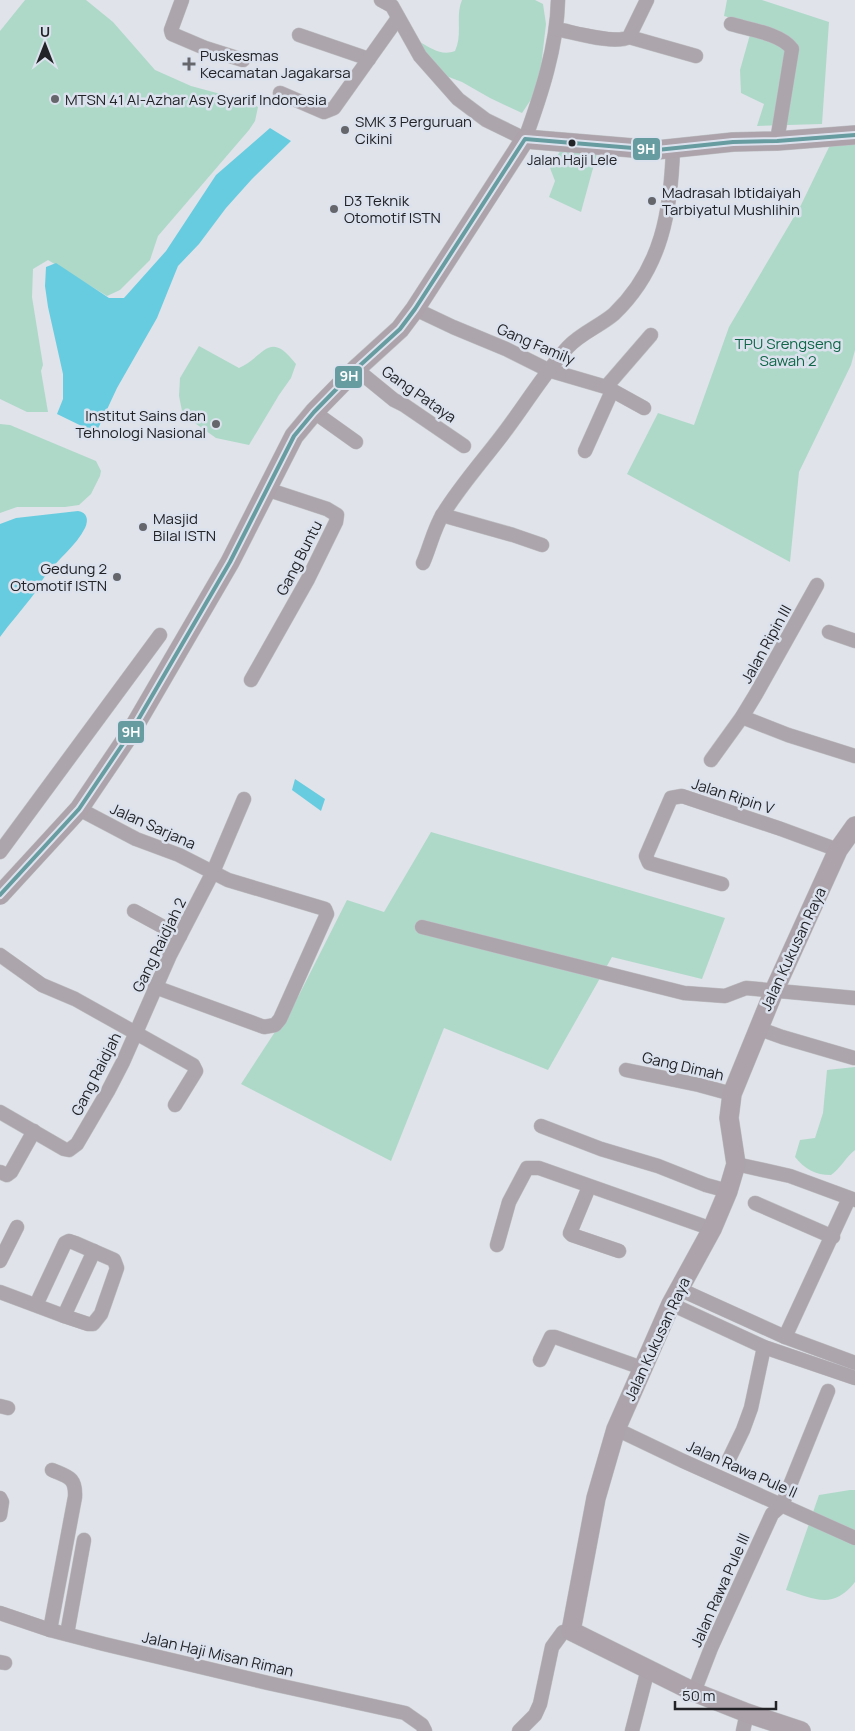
<svg xmlns="http://www.w3.org/2000/svg" width="855" height="1731" font-family="Manrope,sans-serif">
<rect width="100%" height="100%" fill="#e0e3e9"/>
<g fill="#aed9c9">
<polygon points="25,0 86,0 113,22 155,70 191,86 239,99 258,107 255,121 249,130 158,236 150,260 120,290 107,296 48,260 33,269 32,297 43,365 41,371 48,412 27,412 0,399 0,31"/>
<path d="M462,0H535L543,4L546,24L541,67L536,92L522,113L490,98L462,82L438,73L417,56L420,42C432,49 442,56 455,51C463,34 455,16 462,0Z"/>
<polygon points="727,0 762,0 829,22 822,124 757,126 764,104 741,93 740,70 753,24 724,16"/>
<polygon points="565,143 598,150 581,212 549,197 555,181 550,168"/>
<polygon points="855,143 855,350 851,365 799,472 790,562 627,474 658,413 694,425 729,327 801,205 830,145"/>
<path d="M199,346L239,368C265,356 269,329 296,364L291,378L279,395L249,445L216,438L192,421L182,411L179,396L180,378Z"/>
<polygon points="0,424 10,425 96,461 101,471 100,476 91,494 79,505 65,507 17,507 0,513"/>
<polygon points="431,832 725,918 702,979 612,957 548,1070 444,1028 391,1161 241,1084 299,995 347,900 384,912"/>
<path d="M855,1067V1150C845,1158 841,1168 831,1175C815,1175 805,1169 795,1157L800,1140L815,1138L823,1113L827,1070Z"/>
<path d="M850,1490H855V1582C833,1610 815,1599 786,1590L819,1495Z"/>
</g>
<g fill="#68cce0">
<polygon points="270,128 291,141 252,179 226,208 199,244 178,266 157,318 117,388 96,433 57,414 63,399 63,374 48,307 45,286 46,267 56,263 109,298 124,298 166,251 216,175"/>
<path d="M78,511C87,512 89,520 85,528C76,546 58,559 46,575C40,582 37,591 31,598C21,611 10,623 0,637V524L16,518Z"/>
<polygon points="295,779 325,799 321,811 292,790"/>
</g>
<g fill="none" stroke-linecap="round" stroke-linejoin="round">
<g stroke="#bec1c5" stroke-width="15">
<g id="street">
<polyline points="182,0 171,30 172,34 205,48 243,60"/>
<path d="M381,0L392,6L420,56L458,99L486,120L525,139C541,95 557,47 558,0"/>
<path d="M731,24C748,29 782,34 792,49L777,141"/>
<path d="M556,29C573,32 615,45 629,37L647,0"/>
<polyline points="299,35 369,59"/>
<polyline points="629,37 696,56"/>
<polyline points="280,93 324,112 334,108 398,18"/>
<polyline points="415,309 453,327 506,349 548,370 606,387 644,408"/>
<polyline points="356,369 394,400 404,405 464,446"/>
<polyline points="606,387 651,335"/>
<polyline points="314,412 356,442"/>
<polyline points="585,451 612,391"/>
<polyline points="442,515 513,535 542,545"/>
<path d="M423,563C430,547 434,528 443,514C462,483 488,455 509,426C529,399 546,371 568,347C581,333 600,326 614,314C662,268 671,211 673,148"/>
<polyline points="829,632 855,641"/>
<polyline points="251,680 308,579 336,522 337,515 327,509 266,489"/>
<polyline points="742,717 788,735 855,756"/>
<polyline points="711,760 742,717 756,694 817,585"/>
<polyline points="79,809 136,839 179,855 228,880 325,909 327,914 280,1019 275,1025 264,1027 155,987"/>
<polyline points="0,852 160,635"/>
<polyline points="722,884 649,863 646,856 671,798 682,796 781,829 838,850"/>
<polyline points="134,911 180,936"/>
<polyline points="422,927 684,993 725,996 746,988 855,998"/>
<polyline points="0,955 42,985 75,999 193,1065 196,1071 175,1105"/>
<polyline points="757,1028 782,1037 854,1058"/>
<polyline points="626,1070 699,1085 732,1094"/>
<polyline points="0,1112 64,1149 69,1150 77,1144 108,1091 123,1062 170,955 213,872 244,799"/>
<polyline points="541,1126 601,1149 658,1166 706,1185 728,1191"/>
<polyline points="736,1164 790,1176 855,1200"/>
<polyline points="0,1172 7,1175 11,1172 34,1131"/>
<polyline points="589,1187 570,1233 572,1235 619,1251"/>
<polyline points="755,1203 833,1237"/>
<polyline points="497,1245 509,1202 527,1168 539,1168 712,1229"/>
<polyline points="0,1261 17,1227"/>
<polyline points="679,1289 785,1337 855,1363"/>
<polyline points="0,1292 64,1316 88,1324 93,1324 101,1314 117,1268 114,1260 75,1243 69,1241 65,1243 36,1305"/>
<polyline points="671,1304 764,1347 855,1378"/>
<polyline points="64,1316 94,1251"/>
<polyline points="785,1337 846,1205"/>
<polyline points="540,1360 551,1337 555,1337 642,1368"/>
<polyline points="0,1406 8,1408"/>
<polyline points="616,1429 683,1461 855,1538"/>
<polyline points="729,1459 743,1430 751,1408 764,1347"/>
<polyline points="0,1498 2,1502 0,1515"/>
<polyline points="0,1613 50,1630 104,1644 268,1683 405,1713 422,1725 425,1731"/>
<path d="M50,1630L75,1497C76,1477 68,1477 52,1470"/>
<polyline points="67,1634 84,1540"/>
<polyline points="0,1662 5,1663"/>
<polyline points="694,1692 711,1648 772,1514 782,1505 828,1391"/>
<polyline points="519,1731 535,1715 540,1704 552,1647 563,1632 571,1631"/>
<polyline points="632,1731 648,1669"/>
<polyline points="743,1731 747,1713"/>
</g>
</g>
<g stroke="#bec1c5" stroke-width="20">
<g id="secondary">
<polyline points="0,895 79,809 131,732 230,562 294,436 314,412 356,369 400,329 415,309 525,139 657,150 733,142 777,141 855,135"/>
<polyline points="801,1731 747,1713 694,1692 571,1631 596,1498 616,1429 671,1304 712,1229 728,1191 736,1164 729,1118 732,1094 774,991 838,850 855,826"/>
</g>
</g>
<use href="#street" stroke="#ada5ac" stroke-width="14"/>
<use href="#secondary" stroke="#aca3ab" stroke-width="19"/>
<g stroke="#dce2ed" stroke-width="8">
<polyline id="bus-1" points="0,895 79,809 131,732 230,562 294,436 314,412 356,369 400,329 415,309 525,139 657,150 733,142 777,141 855,135"/>
</g>
<use href="#bus-1" stroke="#679ca1" stroke-width="4"/>
</g>
<g fill="#64666b" stroke="#dce2ed" stroke-width="2">
<path d="M186.5 56.5h5v5h5v5h-5v5h-5v-5h-5v-5h5z"/>
<circle cx="55" cy="99" r="5"/>
<circle cx="345" cy="130" r="5"/>
<circle cx="652" cy="201" r="5"/>
<circle cx="334" cy="209" r="5"/>
<circle cx="216" cy="424" r="5"/>
<circle cx="143" cy="527" r="5"/>
<circle cx="117" cy="577" r="5"/>
</g>
<circle fill="#212327" stroke="#dce2ed" stroke-width="2" cx="572" cy="143" r="4.5"/>
<g text-anchor="middle" dominant-baseline="central" stroke-width="5" stroke-linejoin="round" paint-order="stroke">
<g font-size="14" fill="#212327" stroke="#dce2ed">
<text x="572" y="159">Jalan Haji Lele</text>
</g>
<g font-size="15" fill="#212327" stroke="#dce2ed" text-anchor="start">
<text x="200" y="55">Puskesmas<tspan x="200" dy="17">Kecamatan Jagakarsa</tspan></text>
<text x="65" y="99">MTSN 41 Al-Azhar Asy Syarif Indonesia</text>
<text x="355" y="121">SMK 3 Perguruan<tspan x="355" dy="17">Cikini</tspan></text>
<text x="662" y="192">Madrasah Ibtidaiyah<tspan x="662" dy="17">Tarbiyatul Mushlihin</tspan></text>
<text x="344" y="200">D3 Teknik<tspan x="344" dy="17">Otomotif ISTN</tspan></text>
<text x="206" y="415" text-anchor="end">Institut Sains dan<tspan x="206" dy="17">Tehnologi Nasional</tspan></text>
<text x="153" y="518">Masjid<tspan x="153" dy="17">Bilal ISTN</tspan></text>
<text x="107" y="568" text-anchor="end">Gedung 2<tspan x="107" dy="17">Otomotif ISTN</tspan></text>
</g>
<g font-size="15" fill="#106649" stroke="#dce2ed">
<text x="788" y="343">TPU Srengseng<tspan x="788" dy="17">Sawah 2</tspan></text>
</g>
<g font-size="15" fill="#212327" stroke="#dce2ed">
<text transform="translate(536 344) rotate(23)">Gang Family</text>
<text transform="translate(419 394) rotate(35)">Gang Pataya</text>
<text transform="translate(299 558) rotate(-63)">Gang Buntu</text>
<text transform="translate(766 644) rotate(-61)">Jalan Ripin III</text>
<text transform="translate(733 796) rotate(18)">Jalan Ripin V</text>
<text transform="translate(153 826) rotate(24)">Jalan Sarjana</text>
<text transform="translate(159 945) rotate(-64)">Gang Raidjah 2</text>
<text transform="translate(793 949) rotate(-65)">Jalan Kukusan Raya</text>
<text transform="translate(683 1066) rotate(13)">Gang Dimah</text>
<text transform="translate(96 1074) rotate(-63)">Gang Raidjah</text>
<text transform="translate(657 1339) rotate(-65)">Jalan Kukusan Raya</text>
<text transform="translate(742 1469) rotate(24)">Jalan Rawa Pule II</text>
<text transform="translate(720 1590) rotate(-66)">Jalan Rawa Pule III</text>
<text transform="translate(218 1654) rotate(13)">Jalan Haji Misan Riman</text>
</g>
</g>
<g stroke="#dce2ed" stroke-width="2">
<rect x="632" y="137" width="29" height="24" rx="5" fill="#679ca1"/>
<rect x="334" y="365" width="29" height="24" rx="5" fill="#679ca1"/>
<rect x="117" y="720" width="28" height="24" rx="5" fill="#679ca1"/>
</g>
<g font-size="14" text-anchor="middle" font-weight="bold" fill="#fff">
<text x="646" y="154">9H</text>
<text x="349" y="381">9H</text>
<text x="131" y="737">9H</text>
</g>
<g transform="translate(45 45)" stroke="#dce2ed" stroke-width="4" paint-order="stroke">
<path d="M0-4L9 19L0 12L-9 19Z" fill="#212327"/>
<text y="-8" font-size="14" font-weight="bold" text-anchor="middle" fill="#212327">U</text>
</g>
<path d="M675 1701v8h101v-8" fill="none" stroke="#212327" stroke-width="2.5"/>
<text x="682" y="1701" font-size="15" fill="#212327" stroke="#dce2ed" stroke-width="4" paint-order="stroke">50 m</text>
</svg>
